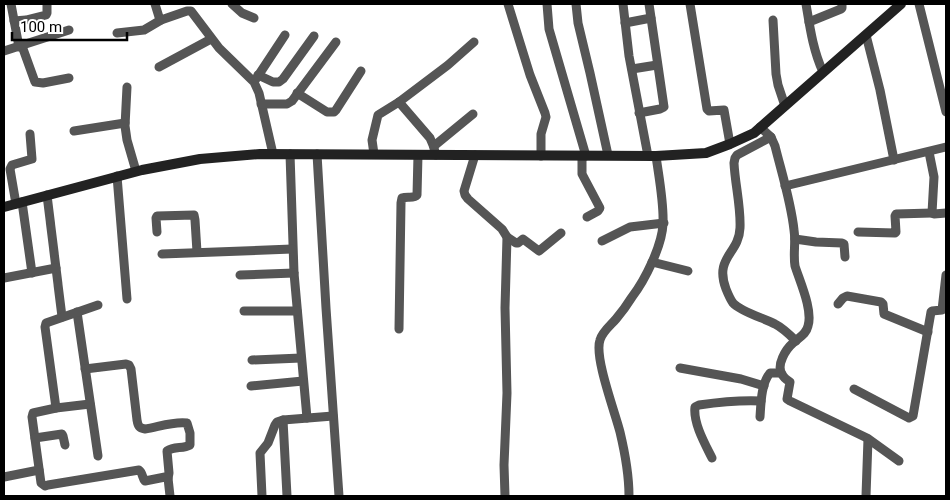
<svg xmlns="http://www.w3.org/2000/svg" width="950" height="500" font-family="Roboto,sans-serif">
<rect width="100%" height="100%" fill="#fff"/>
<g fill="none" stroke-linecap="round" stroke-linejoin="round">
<g stroke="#555" stroke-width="9">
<polyline points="11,4 19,47"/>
<polyline points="155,4 159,17 161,20 187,11 191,11 219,48 254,82 259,93 273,154"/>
<polyline points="232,4 242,13 254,18"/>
<polyline points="508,4 530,75 545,113 546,117 541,134 541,156"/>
<polyline points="547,4 549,29 586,156"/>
<polyline points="576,4 578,23 590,73 608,155"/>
<polyline points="623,4 629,56 648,156"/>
<polyline points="690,4 707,109 709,111 724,110 730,144"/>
<path d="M806,4C810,28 813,50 823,72"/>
<polyline points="919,4 946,112"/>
<polyline points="773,20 776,74 778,85 785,106"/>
<polyline points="14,21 26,20 46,15 47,13 47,4"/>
<polyline points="809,22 841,9 842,8 842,4"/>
<polyline points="625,23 651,18"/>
<polyline points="117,33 144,30 161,20"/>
<polyline points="866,35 880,90 894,160"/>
<polyline points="22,46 35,82 43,83 69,78"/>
<polyline points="4,51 69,30"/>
<polyline points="159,67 211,39"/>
<polyline points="632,69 657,65"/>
<polyline points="258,75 273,82 279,82 283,79 314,36"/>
<polyline points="256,79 285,35"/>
<polyline points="127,87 125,126 127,140 136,171"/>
<polyline points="297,93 327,112 334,112 336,110 361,71"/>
<polyline points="399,102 430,138 433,145 436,155"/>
<polyline points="261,104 287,104 292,101 336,42"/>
<polyline points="639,113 660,109 664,107 649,4"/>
<path d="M760,127L771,137L775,146C782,174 791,202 794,230C796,242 793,254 795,266C800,282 813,310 808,326C806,335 799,337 793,343C786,349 776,365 782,374C783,377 787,380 790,382L787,399L790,401L867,438L899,461"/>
<polyline points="74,131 125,123"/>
<path d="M771,137L737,155L735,158L734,163C735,184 741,207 740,228C739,254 714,257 726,289C728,294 730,299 733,303C741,312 764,318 775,324C783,328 789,334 796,341"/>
<polyline points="434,146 473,114"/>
<polyline points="929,152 934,177 932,213 934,214 946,213"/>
<polyline points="290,154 294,273 307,418"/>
<polyline points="317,154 326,308 339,496"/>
<polyline points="374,154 372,140 378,115 399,102 448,65 474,42"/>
<polyline points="475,155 464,191 465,195 468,199 502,229 507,237 505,308 507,393 504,465 505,496"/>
<polyline points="582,156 582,174 600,208 598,211 587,217"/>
<polyline points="117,176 127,299"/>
<polyline points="785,186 946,147"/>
<polyline points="47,195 62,317"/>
<polyline points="22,202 32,273"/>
<polyline points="16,204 10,169 12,165 32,159 30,134"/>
<polyline points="157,232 156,218 157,216 194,215 195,220 197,252"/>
<polyline points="858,232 895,233 896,232 895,216 896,214 932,213"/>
<polyline points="507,237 516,243 518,243 523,239 539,251 561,233"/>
<polyline points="795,239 816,242 842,243 844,244 845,257"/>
<polyline points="602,241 630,227 664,223"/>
<polyline points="162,254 292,249"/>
<polyline points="652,262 688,271"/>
<polyline points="240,275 294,273"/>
<polyline points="4,278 56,268"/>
<polyline points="838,304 843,298 847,296 881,302 883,304 884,314 928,332"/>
<polyline points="244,311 297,311"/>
<polyline points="77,312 98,456"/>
<path d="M399,329L401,203L402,198C407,196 414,199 417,195L418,155"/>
<polyline points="252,360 301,358"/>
<polyline points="680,368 741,379 764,386"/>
<path d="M85,369L126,364L129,365L131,369L137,420C138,426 139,428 145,429C158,427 174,421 187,423L190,433V445C183,449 174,446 167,451L169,473L168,478"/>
<polyline points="251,386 303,381"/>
<polyline points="854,389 909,418 913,416 931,312 932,311 942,310 946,275"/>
<path d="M90,404L56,408L33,413L32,417L41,483L45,486L48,485L139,470C143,473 142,478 145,481L165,477L168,478L170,496"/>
<polyline points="56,408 45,327 46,323 98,305"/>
<path d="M760,417C761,403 761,384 770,373H781"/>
<polyline points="283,420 287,496"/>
<polyline points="35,438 62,434 63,436 65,445"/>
<path d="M712,458C705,444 693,423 695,407L699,405C720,402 740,400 761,401"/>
<polyline points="4,477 39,470"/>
<polyline points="262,496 260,453 268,443 275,425 277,422 283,420 333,416"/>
<path d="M629,496C629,475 625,453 620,432C615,412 594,357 600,340C602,332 611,325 616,319C622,312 627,305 632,297C645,280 662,246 663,224C664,203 659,178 656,156"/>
<polyline points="866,496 868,439"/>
</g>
<polyline stroke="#222" stroke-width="10" points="4,207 142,170 200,159 260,154 656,156 706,153 730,144 754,133 901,4"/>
</g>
<rect width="950" height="500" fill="none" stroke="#000000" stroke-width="10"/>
<path d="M12 32v8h115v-8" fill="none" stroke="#000000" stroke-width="2.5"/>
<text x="20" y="32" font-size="15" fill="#000000" stroke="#ffffff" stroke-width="4" paint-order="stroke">100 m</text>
</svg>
